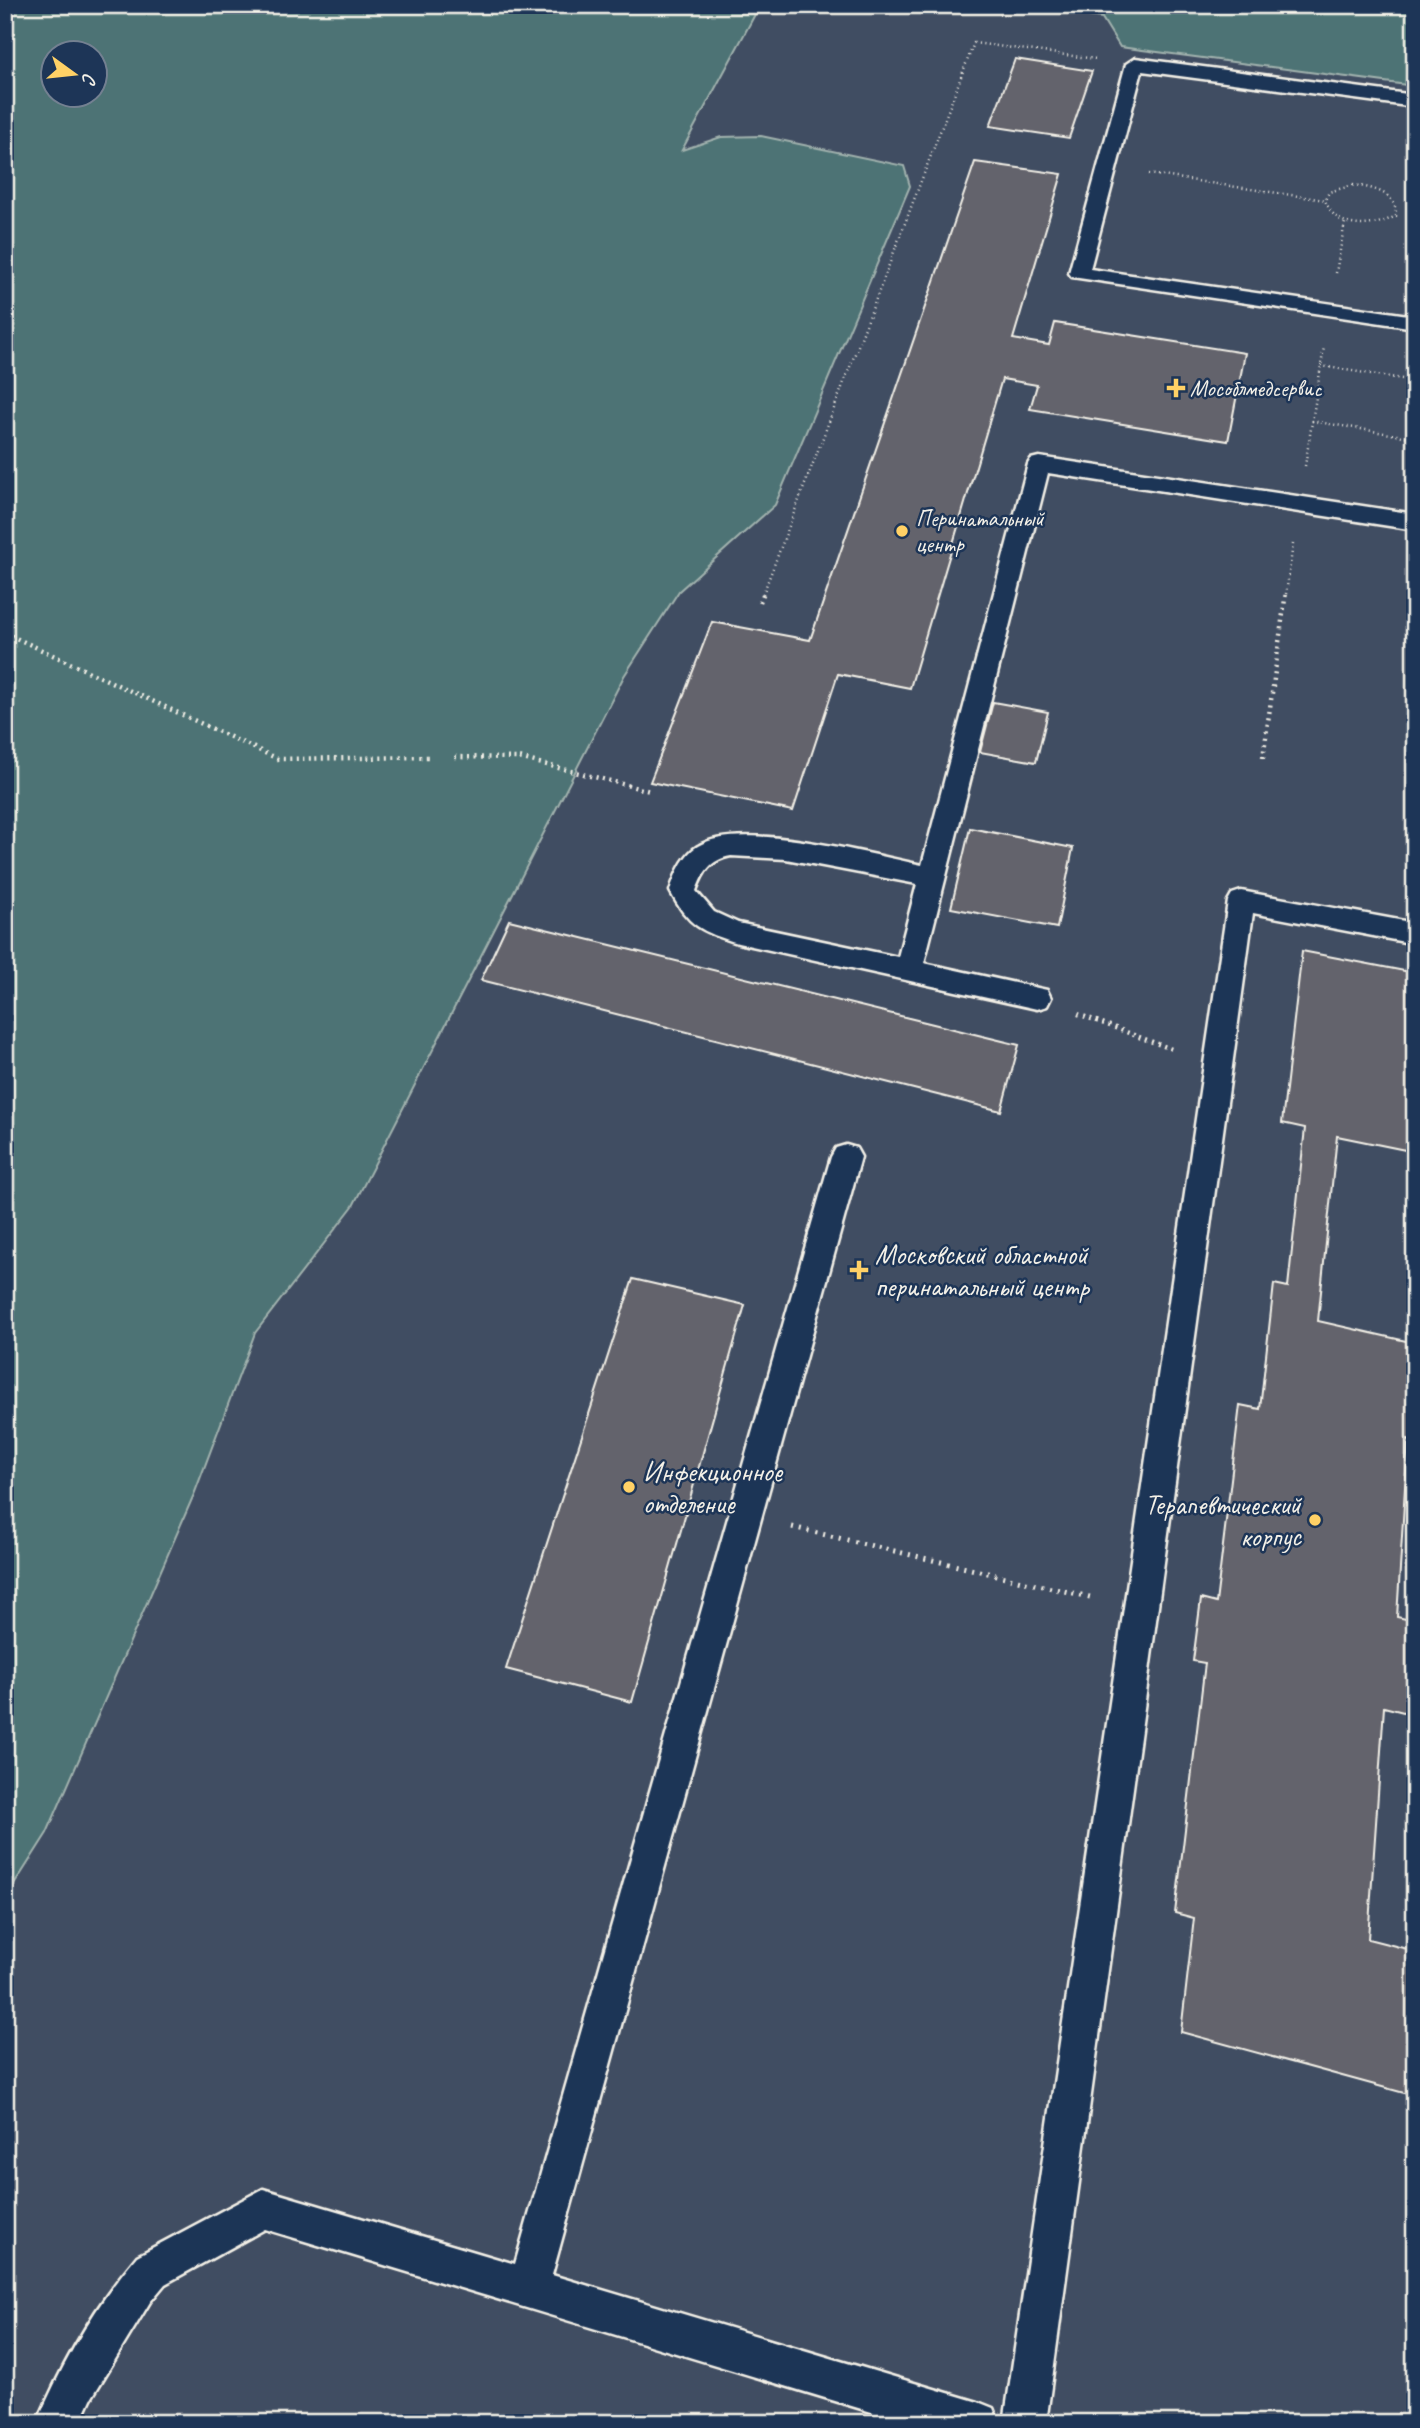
<svg xmlns="http://www.w3.org/2000/svg" width="1420" height="2428" font-family="Caveat,sans-serif">
<rect width="100%" height="100%" fill="#32435d"/>
<filter id="ink" filterUnits="userSpaceOnUse"><feTurbulence type="fractalNoise" baseFrequency=".0143" numOctaves="2"/><feDisplacementMap in="SourceGraphic" scale="14" xChannelSelector="R" yChannelSelector="G"/><feConvolveMatrix kernelMatrix="1 2 1 2 8 2 1 2 1" color-interpolation-filters="sRGB"/></filter>
<g filter="url(#ink)">
<polygon fill="#414d62" points="760,5 1010,5 1102,18 1120,47 1415,86 1415,2423 5,2423 5,1899 47,1833 195,1492 255,1333 353,1206 624,676 679,591 775,505 910,186 904,166 721,137 682,151"/>
<g fill="#4e7375" stroke="#a1b2ae" stroke-width="2" fill-rule="evenodd">
<path d="M5,5H760L682,150L721,137L761,136L904,166L910,186L775,505L679,591L624,676L353,1206L255,1333L195,1492L47,1833L5,1899ZM52,52H94V94H52Z"/>
<polygon points="1010,5 1415,5 1415,86 1120,47 1102,18"/>
</g>
<g fill="#63636c" stroke="#f4f1e8" stroke-width="2">
<polygon points="1015,59 1092,71 1069,138 990,126"/>
<polygon points="975,162 1062,174 1013,339 1049,345 1055,323 1245,353 1228,441 1030,409 1037,385 1002,379 910,688 838,674 793,811 650,782 712,622 810,640"/>
<polygon points="993,702 1048,712 1036,762 980,752"/>
<polygon points="970,828 1073,848 1057,928 951,908"/>
<polygon points="509,920 1019,1045 1001,1111 481,980"/>
<polygon points="1302,951 1415,973 1415,1152 1337,1136 1318,1321 1415,1343 1415,1441 1408,1439 1397,1617 1415,1621 1415,1715 1384,1707 1368,1939 1415,1951 1415,2096 1181,2032 1194,1918 1175,1913 1205,1663 1193,1661 1201,1599 1216,1603 1240,1405 1260,1409 1274,1284 1288,1287 1305,1128 1282,1123"/>
<polygon points="633,1279 745,1305 632,1702 506,1669"/>
</g>
<g fill="none" stroke-linecap="round" stroke-linejoin="round">
<g stroke="#f4f1e8" stroke-width="5">
<g id="service">
<polygon points="1135,58 1415,95 1415,107 1142,71 1090,269 1415,316 1415,328 1072,277 1069,273 1126,64"/>
<path d="M1039,457L1415,514V530L1048,473L924,963L1047,990L1051,998L1047,1006L1037,1009L738,943C702,932 688,926 670,891C675,875 683,855 698,846C740,819 872,855 922,865L1028,464L1031,459ZM731,856L786,859L917,884L898,957L738,923L714,912L696,891C703,872 710,860 731,856Z"/>
<polygon points="1241,891 1415,923 1415,944 1253,913 1046,2423 1004,2423 1228,901 1232,894"/>
<path d="M846,1145L856,1148L861,1157L552,2275L978,2402L993,2408L999,2423H908L265,2229L165,2284L150,2302L91,2399L80,2423H37C62,2364 96,2304 137,2256L263,2189L515,2264L831,1157L836,1148Z"/>
</g>
</g>
<g stroke="#f4f1e8" stroke-width="2.5" stroke-dasharray="1 3.5" stroke-linecap="butt">
<polyline points="5,21 12,5"/>
<polyline points="1149,174 1325,200"/>
<path d="M1353,185C1373,188 1397,192 1396,216C1371,229 1336,231 1325,200L1329,192Z"/>
<polyline points="1336,273 1345,222"/>
<polyline points="1321,366 1415,381"/>
<polyline points="1312,421 1415,438"/>
<polyline points="1305,466 1324,347"/>
<polyline points="763,594 974,43 1096,59"/>
<polyline points="1286,594 1293,544"/>
</g>
<g stroke="#f4f1e8" stroke-width="4.5" stroke-dasharray="2 4.5" stroke-linecap="butt">
<polyline points="760,602 764,592"/>
<polyline points="5,633 278,759 431,757"/>
<polyline points="455,757 519,758 650,791"/>
<polyline points="1263,758 1286,592"/>
<polyline points="1078,1014 1174,1050"/>
</g>
<polyline stroke="#f4f1e8" stroke-width="5" stroke-dasharray="2 6" stroke-linecap="butt" points="792,1527 1094,1598"/>
<use href="#service" fill="#1d3557" fill-rule="evenodd"/>
</g>
</g>
<g fill="#ffd166" stroke="#1d3557" stroke-width="2.5">
<path d="M1172.5 377.5h7v7h7v7h-7v7h-7v-7h-7v-7h7z"/>
<circle cx="902" cy="531" r="7"/>
<path d="M855.5 1259.5h7v7h7v7h-7v7h-7v-7h-7v-7h7z"/>
<circle cx="629" cy="1487" r="7"/>
<circle cx="1315" cy="1520" r="7"/>
</g>
<g text-anchor="middle" dominant-baseline="central" stroke-width="5" stroke-linejoin="round" paint-order="stroke">
<g font-size="23" fill="#f4f1e8" stroke="#1d3557" text-anchor="start">
<text x="1190" y="388">Мособлмедсервис</text>
<text x="916" y="518">Перинатальный<tspan x="916" dy="26">центр</tspan></text>
</g>
<g font-size="28" fill="#f4f1e8" stroke="#1d3557" text-anchor="start">
<text x="875" y="1254">Московский областной<tspan x="875" dy="32">перинатальный центр</tspan></text>
<text x="643" y="1471">Инфекционное<tspan x="643" dy="32">отделение</tspan></text>
<text x="1301" y="1504" text-anchor="end">Терапевтический<tspan x="1301" dy="32">корпус</tspan></text>
</g>
</g>
<rect width="1420" height="2428" fill="none" stroke="#1d3557" stroke-width="28"/>
<rect x="14" y="14" width="1392" height="2400" fill="none" stroke="#f4f1e8" stroke-width="2.5" filter="url(#ink)"/>
<g transform="translate(74 74) rotate(105)"><circle r="33" fill="#1d3557" stroke="#738091" stroke-width="2"/>
<path d="M0-5L12 26L0 18L-12 26Z" fill="#ffd166"/>
<text y="-10" font-size="19" font-weight="bold" text-anchor="middle" fill="#f4f1e8">С</text>
</g>
</svg>
